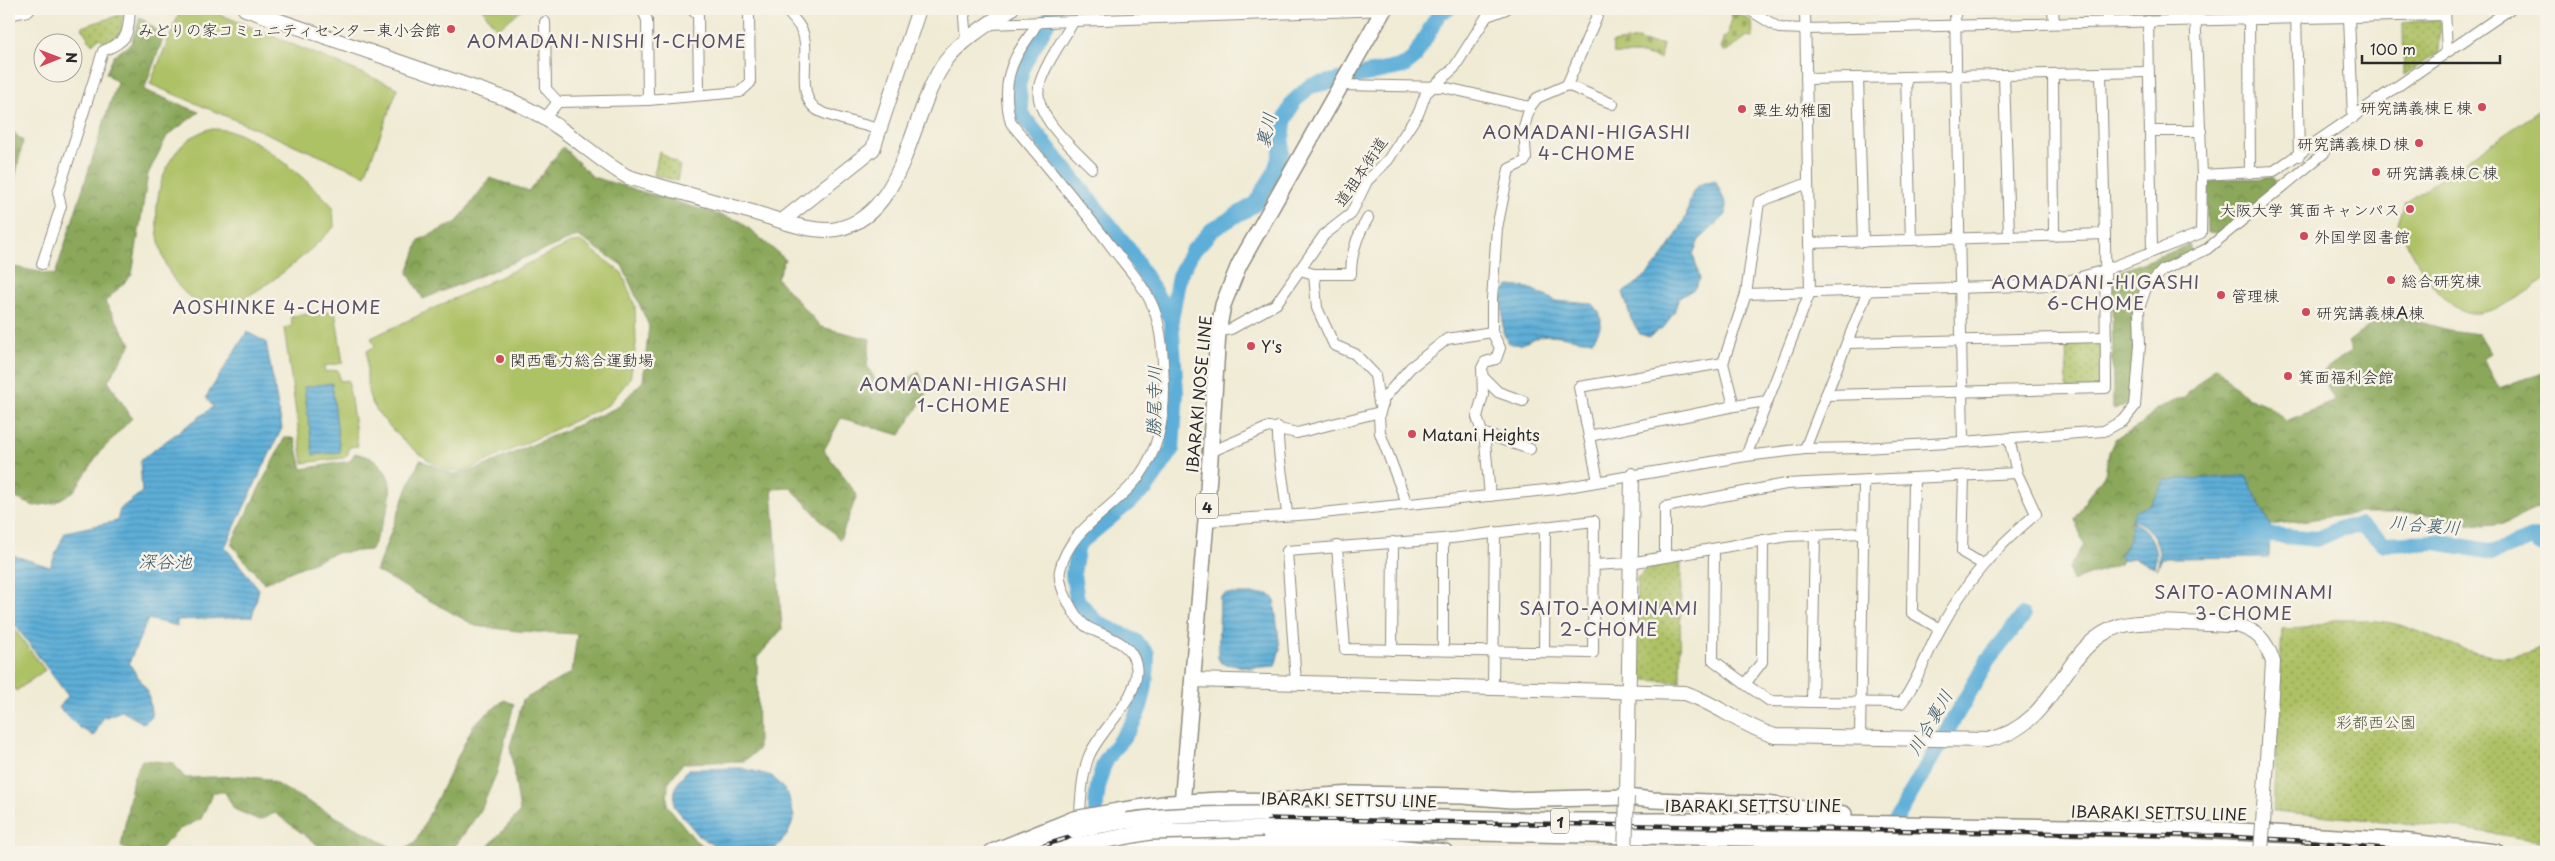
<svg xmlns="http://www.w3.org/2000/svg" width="2555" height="861" font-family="'Playpen Sans','Klee One',sans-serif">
<defs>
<pattern id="forest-crowns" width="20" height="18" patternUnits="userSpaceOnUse" patternTransform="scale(1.25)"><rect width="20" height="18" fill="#8aa75a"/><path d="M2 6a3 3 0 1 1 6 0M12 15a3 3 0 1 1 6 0" fill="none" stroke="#71884b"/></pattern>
<pattern id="cemetery-stones" width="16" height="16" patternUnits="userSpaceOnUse" patternTransform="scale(1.25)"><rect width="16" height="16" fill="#adc165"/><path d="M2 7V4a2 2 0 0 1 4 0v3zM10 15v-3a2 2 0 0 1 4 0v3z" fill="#8d9d53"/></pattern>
<pattern id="park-dots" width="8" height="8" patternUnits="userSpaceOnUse" patternTransform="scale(1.25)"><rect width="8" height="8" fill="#adc165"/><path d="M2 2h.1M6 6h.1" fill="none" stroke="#8d9d53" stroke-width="1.8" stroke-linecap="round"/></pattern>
<pattern id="water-rules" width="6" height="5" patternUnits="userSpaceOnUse" patternTransform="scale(1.25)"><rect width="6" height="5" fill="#5daed8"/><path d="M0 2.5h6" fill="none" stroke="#4d8eaf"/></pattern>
</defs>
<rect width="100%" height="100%" fill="#f7f3e8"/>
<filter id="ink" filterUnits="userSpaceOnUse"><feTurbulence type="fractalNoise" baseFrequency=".02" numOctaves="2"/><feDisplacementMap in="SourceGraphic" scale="10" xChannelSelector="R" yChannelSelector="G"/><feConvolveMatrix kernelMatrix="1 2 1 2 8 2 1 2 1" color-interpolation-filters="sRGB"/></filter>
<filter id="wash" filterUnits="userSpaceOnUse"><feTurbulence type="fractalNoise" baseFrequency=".0096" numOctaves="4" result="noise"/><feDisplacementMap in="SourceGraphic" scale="20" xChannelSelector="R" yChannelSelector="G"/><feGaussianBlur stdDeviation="1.12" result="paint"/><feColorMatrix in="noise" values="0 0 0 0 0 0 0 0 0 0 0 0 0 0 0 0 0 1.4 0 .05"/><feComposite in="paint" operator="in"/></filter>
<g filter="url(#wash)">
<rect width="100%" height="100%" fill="#f0ebd4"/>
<g fill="url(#forest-crowns)" stroke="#5a6942">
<polygon points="140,17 164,36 144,90 199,112 167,136 148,174 132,275 105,302 131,344 108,381 132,418 100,452 74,491 54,503 34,506 9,495 9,266 55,275 117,82 106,73 114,56 131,44"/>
<polygon points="9,128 23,141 9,206"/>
<polygon points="563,147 593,177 740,221 785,259 777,278 821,327 870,339 867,366 884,393 919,372 927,393 900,435 841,418 824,450 857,495 840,540 791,488 772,489 782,629 757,658 758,750 744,761 683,763 668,783 667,805 695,840 711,852 483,852 520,812 510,747 523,700 572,672 577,634 518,631 476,626 376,571 406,492 420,460 453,474 477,469 616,408 643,381 649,326 622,265 578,236 423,299 408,273 419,240 457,222 490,178 529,191"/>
<path d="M2272,177L2275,181L2267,198L2222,232L2207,233L2206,185C2216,175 2256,181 2272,177Z"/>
<path d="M2189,245L2191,252C2170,261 2147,271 2137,292C2123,320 2145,382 2130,402C2126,407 2118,408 2113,409L2112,277L2116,273Z"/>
<path d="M2386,313L2449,330L2479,334L2491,353L2483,358L2499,388C2515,381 2530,378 2546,372V504L2504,524L2484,526L2415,513H2359L2270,525L2246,476L2151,504L2135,512L2132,520L2129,521L2132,522L2129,541L2119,555L2122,560L2120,564L2072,581L2069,568L2084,545L2075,520L2087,498L2105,474L2109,452L2115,439L2141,425L2156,409L2184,397L2216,367L2246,397L2267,405L2286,421L2335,401L2320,373L2352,350L2348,342Z"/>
<path d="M285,437L295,439L302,469L350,461L355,453C361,455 371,457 376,461C406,485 382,523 371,550L334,553L264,583L231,544Z"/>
<polygon points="504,700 514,704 497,772 481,810 451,852 327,852 275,813 259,820 234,809 225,792 213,792 201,819 180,829 157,852 135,852 121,847 133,778 142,760 173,763 185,778 244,776 267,779 400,852 415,843 474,724"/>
</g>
<g fill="url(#cemetery-stones)" stroke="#6c7648">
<polygon points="1732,11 1752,21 1753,38 1746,37 1729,50 1724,51 1721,48 1723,38 1728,36"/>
<polygon points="1639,39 1641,42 1663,44 1660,59 1642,54 1614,54 1612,43"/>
</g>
<g fill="url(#park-dots)" stroke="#6c7648">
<polygon points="2112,9 2192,9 2192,12 2190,15 2115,16"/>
<polygon points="123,14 121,32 107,43 99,38 92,44 81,27"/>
<polygon points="2438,19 2441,22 2439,52 2404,75 2403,23"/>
<polygon points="659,151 680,166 677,181 654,175"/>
<polygon points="2106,337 2106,388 2067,389 2066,338"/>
<polygon points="1681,561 1680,682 1643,680 1636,672 1637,578 1645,570 1660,567 1660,564"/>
<path d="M2334,620C2356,620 2378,619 2400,625C2449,640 2496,675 2546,644V842L2459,828L2273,811L2282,629L2306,628Z"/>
</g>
<g fill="#adc165" stroke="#6c7648">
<polygon points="181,9 207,9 398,88 365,175 150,84"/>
<polygon points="482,9 523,9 497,29"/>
<path d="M2546,106V279C2526,292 2503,310 2478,313C2442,318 2409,249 2398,223L2405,203Z"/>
<path d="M209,129C220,129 229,130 239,134C264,143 316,187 333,207L334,227C312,250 251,304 220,306C147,309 129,154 209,129Z"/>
<path d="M582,242L622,273L635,306L636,344L630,379L608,405L472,468C464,470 457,472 449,470C424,463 379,422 370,398C365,385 368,365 367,351L375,346L371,338L571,243Z"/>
<polygon points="335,311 343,363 324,366 325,372 338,370 340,381 348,380 358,446 349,447 348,454 344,458 303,463 284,328 292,326 291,316"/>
<polygon points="9,622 45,670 16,691 9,682"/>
</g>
<g fill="url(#water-rules)" stroke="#446c82">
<path d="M1715,180L1726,204V215L1699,240L1693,254L1700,279L1694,289L1679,298L1674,312L1665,326L1649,337L1640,334L1631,319L1623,292C1652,277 1673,245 1686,216C1689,208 1690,196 1694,190C1698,183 1708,182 1715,180Z"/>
<path d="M1509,286L1529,288L1556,301L1593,304C1605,317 1602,327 1593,340C1576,342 1558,332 1541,336C1526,339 1527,348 1508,343L1503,332L1502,292Z"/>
<polygon points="247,332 266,342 282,428 225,547 259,589 252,617 177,620 177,626 148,619 129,663 148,692 152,717 143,723 122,711 103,718 94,736 79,727 59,708 68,696 9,617 9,554 50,567 65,532 117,521 120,509 142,492 140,460 213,407 206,397"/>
<polygon points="332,383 340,452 313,455 304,387"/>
<path d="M2246,476L2270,525L2269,557L2162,558L2157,569C2164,548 2153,526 2132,520L2134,512L2151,504L2165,480Z"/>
<path d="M2132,522C2150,529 2160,548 2154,567L2134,558L2122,560L2119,555C2129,545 2130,536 2132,522Z"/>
<polygon points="1225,594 1269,594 1274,599 1280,649 1275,666 1250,668 1221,663 1218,658 1220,597"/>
<polygon points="741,768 772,776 788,794 794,817 788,834 773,851 725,852 699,836 674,806 675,787 688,769"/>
</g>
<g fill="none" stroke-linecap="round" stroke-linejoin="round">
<g stroke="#5daed8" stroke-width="16">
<path d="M1055,9L1024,64L1018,86L1022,115L1127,247L1171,319L1176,392L1172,450L1146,488L1078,544L1073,574L1077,600L1096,622L1135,641L1147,654C1147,679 1144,708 1129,729C1120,742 1109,752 1103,767C1096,787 1095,808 1096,829"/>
<polyline points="1171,319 1179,276 1192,252 1212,230 1255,204 1274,174 1281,152 1284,122 1293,102 1310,86 1404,66 1414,58 1440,12 1448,9"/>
<polyline points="2248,533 2317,539 2342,528 2361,526 2385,544 2436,542 2494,552 2535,537 2538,543 2546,546"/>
<polyline points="1877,852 1988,660 2023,616"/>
</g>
</g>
</g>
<g filter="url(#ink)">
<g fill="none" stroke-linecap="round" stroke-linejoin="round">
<g stroke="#8e8b80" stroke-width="12">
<g id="street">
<polyline points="642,9 647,20 648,100"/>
<polyline points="691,9 698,15 699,95"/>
<path d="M785,9C792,17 802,26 804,37C810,60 794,100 821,112C840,120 862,124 881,130"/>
<polyline points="966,9 964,17 966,40"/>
<polyline points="1748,9 1779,28 1805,29 2445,15"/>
<polyline points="1955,9 1963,442"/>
<polyline points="2053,9 2054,23"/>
<polyline points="2108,9 2108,22"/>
<polyline points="2296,9 2299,156"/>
<polyline points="2445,10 2447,52"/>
<polyline points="2349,17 2353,118"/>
<polyline points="2249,19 2250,173"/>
<polyline points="2148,21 2152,252"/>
<polyline points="545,22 546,89 558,102 545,118"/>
<path d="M1073,22C1063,40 1043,67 1039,87C1033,116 1074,149 1092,168"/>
<path d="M1037,23C1031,35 1022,45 1016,57C1005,78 1005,101 1011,123C1046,165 1081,206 1114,250C1128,268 1146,288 1154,309C1163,335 1163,361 1164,388C1164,418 1158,450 1140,475C1115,510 1070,526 1060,570C1057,585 1075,621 1089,628C1106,637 1131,641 1136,665C1142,697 1100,729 1089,756C1082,773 1080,804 1080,822"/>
<polyline points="989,24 1387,10"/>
<polyline points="2053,74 2054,236"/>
<polyline points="2004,75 2009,237"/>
<polyline points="1906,77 1911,240"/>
<polyline points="1858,78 1863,242"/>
<polyline points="1806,79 2148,72"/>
<polyline points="1341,85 1443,87 1530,107 1537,98 1567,85 1613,104"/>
<polyline points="1567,85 1600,9"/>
<polyline points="558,102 648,100 740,92 750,83 749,17"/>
<polyline points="2150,131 2201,131"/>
<polyline points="2202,175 2274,171 2510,9"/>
<polyline points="1809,243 2105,234 2101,73"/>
<path d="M42,264L61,206L58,193L103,51C129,40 128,35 130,9"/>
<path d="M1300,270L1314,274H1351C1351,254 1357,235 1368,218"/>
<polyline points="1314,274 1317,308 1334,345 1355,354 1375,375 1379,403 1383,404"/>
<polyline points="1746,294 1759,202 1808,183"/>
<polyline points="1218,332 1231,329 1276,304 1324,235 1351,214 1367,181 1388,160 1419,112 1426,93 1454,68 1487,16 1506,9"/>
<polyline points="1847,343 2106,337"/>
<polyline points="1723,363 1734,406 1767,401"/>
<polyline points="1483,377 1498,392 1523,401"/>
<polyline points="1826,395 1868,290"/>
<path d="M1278,427C1277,457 1285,486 1287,515"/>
<polyline points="1482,433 1530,449"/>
<polyline points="1589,436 1734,406"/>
<polyline points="1805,449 1826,395 2106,388 2105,234"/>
<polyline points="1210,452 1269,427 1297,433 1380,412"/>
<polyline points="1746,456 1810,292 1805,9"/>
<polyline points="1964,476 1962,552 1982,564"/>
<polyline points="1914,479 1912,613 1940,629"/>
<polyline points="1598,481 1579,387 1723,363 1746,294 2054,285 2105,270 2201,233 2202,175 2195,9"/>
<polyline points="1490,496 1485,442 1477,417 1483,395 1482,368 1485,362 1496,359 1500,348 1492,332 1492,299 1497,228 1509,169 1524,162 1526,159 1524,127 1530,107"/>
<polyline points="1407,504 1380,433 1379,416 1384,398 1410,368 1447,339 1492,332"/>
<polyline points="1206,521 1312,514 1556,489 1746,456 1805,449 1864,448 1963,442 2104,431 2124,420 2135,406 2140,345 2139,308 2146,288 2163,270 2207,249 2324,153"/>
<polyline points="1863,533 1788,536 1665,557 1665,507 1786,484 2017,473"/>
<path d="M1815,534L1812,702L1901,703C1914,689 1929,649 1939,631C1966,581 1993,550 2036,514L2017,473L2009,438"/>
<polyline points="1443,539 1443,650"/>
<polyline points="1714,549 1713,660 1745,684 1762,662 1763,540"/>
<polyline points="1594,565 1630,563 1665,557"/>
<polyline points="1392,650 1393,542"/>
<polyline points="1544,652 1545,526"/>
<polyline points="1296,683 1287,551 1443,539 1594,521 1593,653 1345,649 1337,546"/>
<polyline points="1745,684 1770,701 1812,702"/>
<polyline points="1493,687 1495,532"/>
<polyline points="1860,738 1864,482"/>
</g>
</g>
<g stroke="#8e8b80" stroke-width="16">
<g id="secondary">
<path d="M245,9L510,100C527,108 543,116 558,127C582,143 603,163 628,177C669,189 711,201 752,212C777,219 811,234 837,229C907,215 910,109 946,61C963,39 988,24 1011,9"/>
<polyline points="9,13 28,9"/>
<polyline points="782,221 873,149 919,9"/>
<path d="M1192,680L1685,693C1717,704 1742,726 1775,736L1987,740C2059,726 2060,644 2120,626C2147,618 2205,625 2235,625C2257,630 2266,640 2273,662L2264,809"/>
<polyline points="1627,797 1632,475"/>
</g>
</g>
<g stroke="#8e8b80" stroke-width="18">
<g id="primary">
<polyline points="1287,800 1309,797 1353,794 1463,796 1511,800 1627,797 1653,800 1766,804 1844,814"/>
<polyline points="1337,804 1394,807"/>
<polyline points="1118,811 1170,803 1219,800 1297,801"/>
<polyline points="1263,814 1575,821 1736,821 2224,830 2402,841 2496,852"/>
<polyline points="1263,829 2183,846 2303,852"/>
<polyline points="1032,845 1074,831"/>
<polyline points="992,852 1074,819"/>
<polyline points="1055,852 1073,846"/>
<polyline points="1089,852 1135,843 1229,841 1354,843 1445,852"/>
<polyline points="1178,852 1206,521 1218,332 1223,305 1239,265 1384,9"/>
<polyline points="1790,852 1845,850"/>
</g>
</g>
<use href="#street" stroke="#fff" stroke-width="10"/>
<use href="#secondary" stroke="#fff" stroke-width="14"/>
<use href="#primary" stroke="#fff" stroke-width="15"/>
<g stroke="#2b2b2b" stroke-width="4.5">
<path id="rail" d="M1027,852C1093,825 1164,819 1236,818L2217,836L2308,841L2419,852"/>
</g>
<use href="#rail" stroke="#f7f3e8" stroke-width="2.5" stroke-dasharray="8" stroke-linecap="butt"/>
<g stroke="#8e8b80" stroke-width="16" stroke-linecap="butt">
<g id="secondary-bridge">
<polyline points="1625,852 1627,797"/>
<polyline points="2261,852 2264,809"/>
</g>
</g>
<g stroke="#8e8b80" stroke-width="18" stroke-linecap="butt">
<g id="primary-bridge">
<polyline points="1074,819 1118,811"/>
<path d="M1074,831C1136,815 1199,814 1263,814"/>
<polyline points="1073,846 1150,832 1263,829"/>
</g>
</g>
<use href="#secondary-bridge" stroke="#fff" stroke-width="14"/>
<use href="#primary-bridge" stroke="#fff" stroke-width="15"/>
</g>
</g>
<g fill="#d1495b" stroke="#f7f3e8" stroke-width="2">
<circle cx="451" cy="29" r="5"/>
<circle cx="2482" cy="107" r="5"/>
<circle cx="1742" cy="109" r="5"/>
<circle cx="2419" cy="143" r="5"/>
<circle cx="2376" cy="172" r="5"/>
<circle cx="2410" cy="209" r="5"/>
<circle cx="2304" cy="236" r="5"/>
<circle cx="2391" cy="280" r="5"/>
<circle cx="2221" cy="295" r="5"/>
<circle cx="2306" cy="312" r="5"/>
<circle cx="1251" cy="346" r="5"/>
<circle cx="500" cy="359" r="5"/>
<circle cx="2288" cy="376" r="5"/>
<circle cx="1412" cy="434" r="5"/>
</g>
<g text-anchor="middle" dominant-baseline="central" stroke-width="5" stroke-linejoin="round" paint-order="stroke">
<g fill="#f7f3e8" stroke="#686764" stroke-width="1">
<rect x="1196" y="493.5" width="22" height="25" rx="4"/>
<rect x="1551" y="808.5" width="18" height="25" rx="4"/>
</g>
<g font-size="15" font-weight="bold" fill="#2b2b2b">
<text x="1207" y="506">4</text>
<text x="1560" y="821">1</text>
</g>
<g font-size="16" fill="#2b2b2b" stroke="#f7f3e8" text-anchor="start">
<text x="441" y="29" text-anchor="end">みどりの家コミュニティセンター東小会館</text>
<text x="2472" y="107" text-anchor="end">研究講義棟Ｅ棟</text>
<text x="1752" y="109">粟生幼稚園</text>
<text x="2409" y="143" text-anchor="end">研究講義棟Ｄ棟</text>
<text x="2386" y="172">研究講義棟Ｃ棟</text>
<text x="2400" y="209" text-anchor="end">大阪大学 箕面キャンパス</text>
<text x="2314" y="236">外国学図書館</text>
<text x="2401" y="280">総合研究棟</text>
<text x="2231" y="295">管理棟</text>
<text x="2316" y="312">研究講義棟A棟</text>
<text x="1261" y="346">Y's</text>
<text x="510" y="359">関西電力総合運動場</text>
<text x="2298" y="376">箕面福利会館</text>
<text x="1422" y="434">Matani Heights</text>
</g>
<g font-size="16" fill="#2b2b2b" stroke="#f7f3e8">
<text transform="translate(1360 171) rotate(-56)">道祖本街道</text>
<text transform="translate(1198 394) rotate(-85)">IBARAKI NOSE LINE</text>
<text transform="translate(1349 799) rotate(1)">IBARAKI SETTSU LINE</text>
<text x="1753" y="805">IBARAKI SETTSU LINE</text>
<text transform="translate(2159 812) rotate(1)">IBARAKI SETTSU LINE</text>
</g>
<g font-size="16" fill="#52583c" stroke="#f7f3e8">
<text x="2376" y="721">彩都西公園</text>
</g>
<g font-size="18" letter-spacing="1" fill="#595167" stroke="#f7f3e8">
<text x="607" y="40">AOMADANI-NISHI 1-CHOME</text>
<text x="1587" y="131">AOMADANI-HIGASHI<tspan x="1587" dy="21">4-CHOME</tspan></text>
<text x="2096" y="281">AOMADANI-HIGASHI<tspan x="2096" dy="21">6-CHOME</tspan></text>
<text x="277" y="306">AOSHINKE 4-CHOME</text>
<text x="964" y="383">AOMADANI-HIGASHI<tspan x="964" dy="21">1-CHOME</tspan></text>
<text x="2244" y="591">SAITO-AOMINAMI<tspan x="2244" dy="21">3-CHOME</tspan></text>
<text x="1609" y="607">SAITO-AOMINAMI<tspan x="1609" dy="21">2-CHOME</tspan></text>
</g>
<g font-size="18" font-style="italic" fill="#3c5968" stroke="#f7f3e8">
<text transform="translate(1265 130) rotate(-77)">裏川</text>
<text transform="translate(1153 401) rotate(-89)">勝尾寺川</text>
<text transform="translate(2425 524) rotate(5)">川合裏川</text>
<text x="165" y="560">深谷池</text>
<text transform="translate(1929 722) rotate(-60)">川合裏川</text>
</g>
</g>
<rect width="2555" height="861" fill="none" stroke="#f7f3e8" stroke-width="30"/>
<g transform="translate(58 58) rotate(89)"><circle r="24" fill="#f7f3e8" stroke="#a5a39c"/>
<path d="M0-4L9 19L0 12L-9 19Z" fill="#d1495b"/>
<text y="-8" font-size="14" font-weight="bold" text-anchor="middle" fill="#2b2b2b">N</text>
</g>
<path d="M2362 55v8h138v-8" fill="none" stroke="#2b2b2b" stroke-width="2.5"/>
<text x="2370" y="55" font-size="15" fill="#2b2b2b" stroke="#f7f3e8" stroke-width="4" paint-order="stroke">100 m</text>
</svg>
